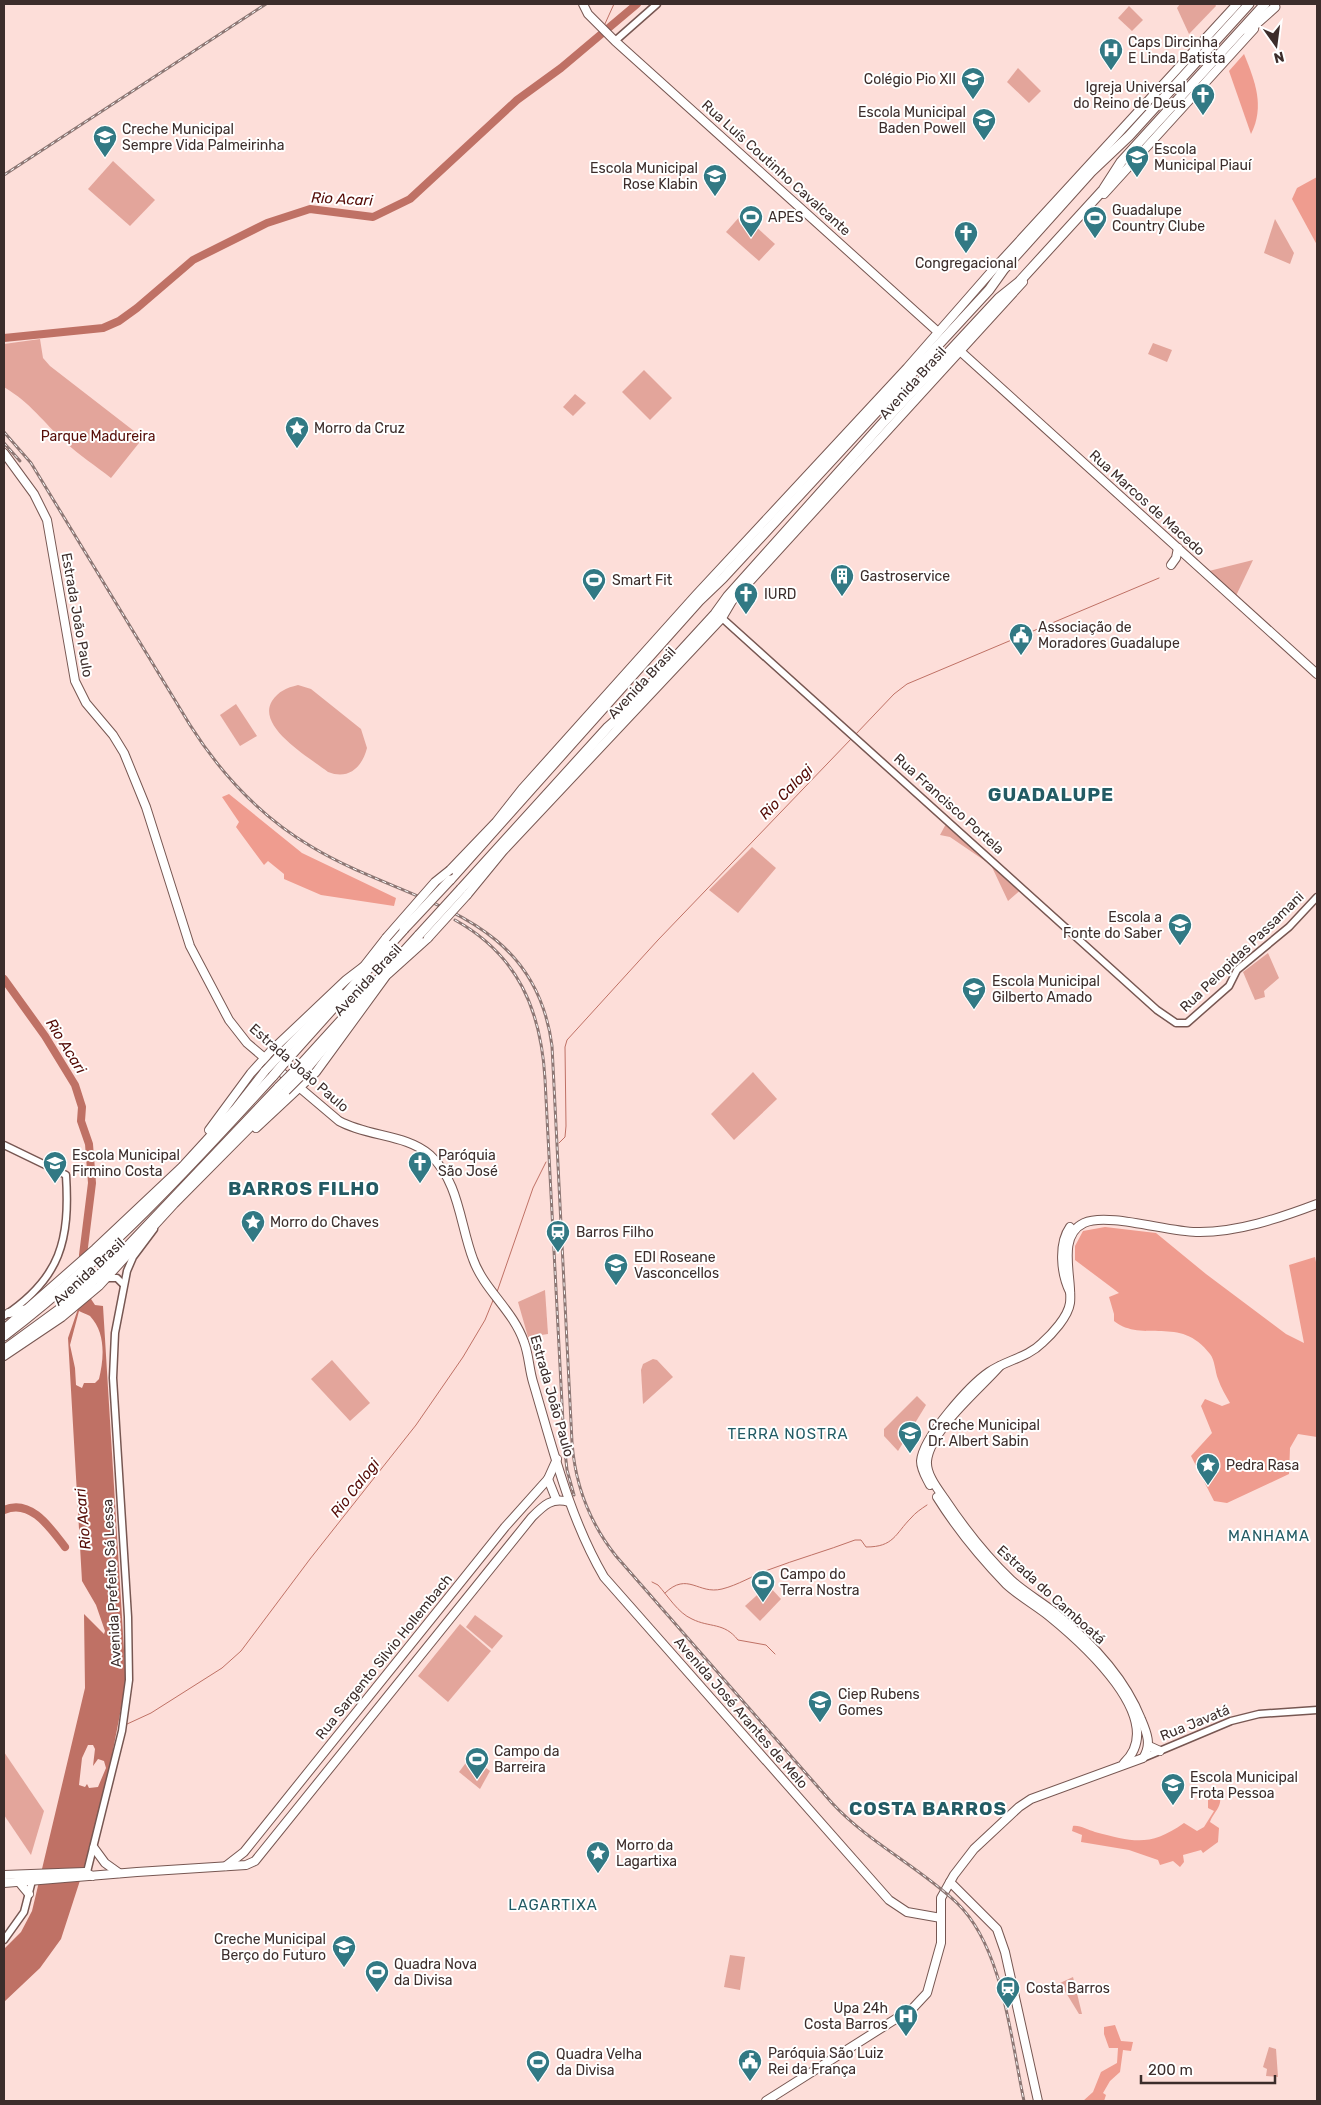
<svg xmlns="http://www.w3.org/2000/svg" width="1321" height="2105" font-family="Rubik,sans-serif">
<rect width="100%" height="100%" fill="#fdded9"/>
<g fill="#e3a59b">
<polygon points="1180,4 1215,4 1216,6 1189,34 1177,8"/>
<polygon points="1129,6 1143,20 1132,31 1118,18"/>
<polygon points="1018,68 1041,91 1029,103 1007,82"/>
<polygon points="113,161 155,200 130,226 88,189"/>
<polygon points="742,214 775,244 759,261 726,232"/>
<polygon points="1275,219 1294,253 1290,264 1264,253"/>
<path d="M40,339L43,358L50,366L143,438L111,478C96,466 79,455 65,442C42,421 32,404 4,387V344Z"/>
<polygon points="1153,343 1172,350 1167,362 1148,354"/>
<polygon points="644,370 672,398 650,420 622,392"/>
<polygon points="575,394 586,403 573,416 563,407"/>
<polygon points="1253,560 1234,600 1205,572"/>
<path d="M298,685L311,689L361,729L367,748C362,768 348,780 328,772C310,758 256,727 272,701C279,691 286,688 298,685Z"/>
<polygon points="236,704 257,736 240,746 220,715"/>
<polygon points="947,822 1023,888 1008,901 991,865 950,837 940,835"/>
<polygon points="752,847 776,868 738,913 709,890"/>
<polygon points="1268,953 1279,978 1264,991 1265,997 1255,1000 1243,972"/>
<polygon points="753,1072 777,1099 734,1140 711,1114"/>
<polygon points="545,1290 548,1334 528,1337 518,1302"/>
<polygon points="653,1359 657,1360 673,1377 643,1404 641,1370 643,1364"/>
<polygon points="332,1360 370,1403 350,1421 311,1379"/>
<polygon points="917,1396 926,1405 898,1451 884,1436 884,1429"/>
<polygon points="768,1585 781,1599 760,1621 745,1606"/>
<polygon points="475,1615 503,1636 492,1649 466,1627"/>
<polygon points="460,1624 491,1651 448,1702 418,1676"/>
<polygon points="4,1752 44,1811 31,1855 4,1815"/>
<polygon points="471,1756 490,1771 480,1789 459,1772"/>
<polygon points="730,1955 745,1957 740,1990 724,1987"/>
<polygon points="1073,1977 1082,2014 1079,2014 1060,1983"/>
<polygon points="1269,2047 1276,2049 1278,2077 1266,2076 1267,2069 1263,2067"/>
</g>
<g fill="#ef9c8f">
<path d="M1244,54C1255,81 1265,106 1251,134L1229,71Z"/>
<polygon points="1317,177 1317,245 1292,199 1297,188"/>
<polygon points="229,794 302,853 396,898 394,906 321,895 284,879 284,874 268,861 264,865 236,827 239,822 222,797"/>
<path d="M1105,1227L1156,1233L1206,1274L1286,1334L1304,1343L1289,1265L1315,1257L1317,1267V1437L1298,1434L1290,1448L1289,1474L1227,1503L1214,1501L1191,1456L1212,1433L1201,1406L1205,1399L1222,1406L1230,1403C1226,1396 1221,1388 1218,1379C1215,1372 1215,1360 1210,1354C1180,1314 1143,1344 1114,1321V1314L1109,1297L1119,1293L1075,1260V1246L1083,1231Z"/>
<path d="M1208,1791L1218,1792C1225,1805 1214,1811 1210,1822L1219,1828L1218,1842L1203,1853L1201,1850L1183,1855L1184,1862L1180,1867L1173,1861L1160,1865L1158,1860L1129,1850L1081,1842L1082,1835L1072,1831L1073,1826C1080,1825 1088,1830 1095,1832C1134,1842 1150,1847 1184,1823L1197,1831L1204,1827L1214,1811L1208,1808Z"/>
<polygon points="1115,2025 1121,2041 1133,2042 1131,2051 1123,2050 1120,2072 1110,2081 1103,2093 1106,2095 1104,2101 1083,2101 1093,2092 1101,2072 1117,2063 1118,2048 1109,2048 1104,2034 1104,2027"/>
</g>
<path fill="#bf7165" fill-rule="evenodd" d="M90,1249L91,1299L95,1305L103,1306L126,1683L107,1781L86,1862L61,1939L40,1968L4,2002V1949L21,1932L32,1911L85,1688L84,1614L104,1634L105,1631L96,1605L82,1581L68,1338L81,1300L78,1267L80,1257ZM79,1311C82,1313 87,1314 90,1316C106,1333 104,1358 99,1379L95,1383H84L82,1388L76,1385L75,1368L70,1345ZM88,1745H93L95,1749L93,1766L98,1759L104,1761L106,1768L98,1787L89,1788L87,1784L85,1787L79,1785L82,1758Z"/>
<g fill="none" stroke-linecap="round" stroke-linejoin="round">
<g stroke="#bf7165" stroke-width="1">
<polyline points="604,26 614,4"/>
<polyline points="598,39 601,31"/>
<polyline points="855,735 894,694 907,684 1159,578"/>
<polyline points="559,1143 565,1137 566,1126 565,1047 567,1040 658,940 852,738"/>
<polyline points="497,1292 533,1188 546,1162"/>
<path d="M652,1582L658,1585C668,1596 678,1613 692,1619C710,1628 724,1622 738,1640L766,1645L775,1654"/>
<path d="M665,1593C688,1571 698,1595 722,1589C738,1585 752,1576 768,1570C797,1559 826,1551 855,1540H861L866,1547C894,1547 895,1534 911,1518C915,1513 921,1509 927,1505"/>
<polyline points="125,1725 151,1713 222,1668 241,1651 310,1559 416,1425 463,1357 485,1320 494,1298"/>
</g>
<g stroke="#bf7165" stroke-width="8">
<polyline points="4,338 103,328 119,321 137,308 193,260 267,223 310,209 373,217 410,199 517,100 561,68 637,4"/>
<polyline points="4,979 45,1036 75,1085 82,1107 81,1121 89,1144 92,1183 83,1255 84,1264"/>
<path d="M4,1510C31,1498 51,1529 65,1547"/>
</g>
<g stroke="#775752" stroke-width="9">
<g id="minor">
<polyline points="615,41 657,4"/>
<polyline points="722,618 1157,1010 1176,1023 1187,1023 1229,986 1237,970 1289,927 1317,897"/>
<path d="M4,1145L66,1175C70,1240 61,1278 4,1316"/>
<polyline points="107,1278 117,1278 123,1284"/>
<polyline points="1143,1758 1231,1721 1259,1714 1317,1710"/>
<polyline points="86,1876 122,1731 129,1680 128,1617 113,1378 115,1333 127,1271 133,1257 154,1229"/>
<polyline points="4,1940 24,1912 33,1877"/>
</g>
</g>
<g stroke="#775752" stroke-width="10">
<g id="major">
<polyline points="583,4 588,14 615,41 938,332"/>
<polyline points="1104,194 1254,29"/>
<polyline points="960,351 1317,674"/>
<path d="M4,453L34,494L47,520L75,681L86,703L113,735L124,753L146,807L190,946L229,1020L247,1043L339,1121C368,1137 406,1134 430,1155C459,1181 460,1225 473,1259C484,1290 513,1310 524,1342C529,1355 529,1369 533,1382C553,1449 569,1517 604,1577L889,1900L907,1912L941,1918"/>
<polyline points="1171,565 1176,558 1178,548"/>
<polyline points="450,870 496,822 522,789 696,595 907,368 991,272 1237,4"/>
<polyline points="467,895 503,851 722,618 732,601 1023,282"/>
<polyline points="361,970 386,938"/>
<polyline points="388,974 428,938"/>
<polyline points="279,1056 340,993"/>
<polyline points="302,1075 357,1009"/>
<polyline points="256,1128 316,1072 386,976"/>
<polyline points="209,1130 251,1073 271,1051 346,980 363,967"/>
<path d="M1070,1292C1061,1274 1058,1244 1070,1227"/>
<polyline points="9,1313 28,1309"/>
<polyline points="4,1329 95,1249 182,1167 236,1108 265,1071"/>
<polyline points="4,1356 62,1317 99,1286 174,1204 286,1091"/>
<polyline points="548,1479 556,1499"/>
<path d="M930,1485C926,1477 921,1470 921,1461C923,1437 970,1385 989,1372C1006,1360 1027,1358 1042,1343C1052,1334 1068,1317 1070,1303C1073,1279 1056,1236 1084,1223C1107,1212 1168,1232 1196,1232C1236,1233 1280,1218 1317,1204"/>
<path d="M937,1497C957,1529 980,1557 1006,1584C1019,1596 1035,1605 1049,1616C1081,1642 1170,1720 1124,1763"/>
<polyline points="1149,1746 1160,1751"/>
<polyline points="94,1848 105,1863 119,1873"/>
<polyline points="226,1866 244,1852 505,1527 548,1479 557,1459"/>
<polyline points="4,1875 85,1872 92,1876"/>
<polyline points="19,1882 29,1894"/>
<polyline points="950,1882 997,1929 1005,1952 1038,2101"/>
<path d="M4,1883L137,1872L246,1865L255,1861L532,1517C544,1505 552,1497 569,1502"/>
<path d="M766,2101L913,2008L927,1993L941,1943V1898L954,1875L974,1849L1019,1807L1031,1799L1143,1758C1152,1745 1147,1733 1141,1719C1124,1676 1090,1641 1054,1612C1040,1601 1024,1592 1011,1580C985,1555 964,1528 944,1498C937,1488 926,1474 927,1461C930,1430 980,1389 1000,1366"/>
</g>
</g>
<g stroke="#775752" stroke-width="11">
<g id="highway">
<polyline points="1248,31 1275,7"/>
<polyline points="450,880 699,601 723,578 989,290 1004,269 1091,172 1129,136 1249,4"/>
<polyline points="461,889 608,727 626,711 715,614 728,596 881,425 999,298 1019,282 1103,190 1121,162 1265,4"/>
<polyline points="284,1063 404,929"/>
<polyline points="296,1070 419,935"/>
<path d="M4,1336C104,1260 189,1168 273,1076"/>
<polyline points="4,1350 71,1301 110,1265 279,1087"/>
</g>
</g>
<use href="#minor" stroke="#fff" stroke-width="6"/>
<use href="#major" stroke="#fff" stroke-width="8"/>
<use href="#highway" stroke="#fff" stroke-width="9"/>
<g stroke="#8d7774" stroke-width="3">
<g id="rail">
<polyline points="4,175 266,4"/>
<path d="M4,432L31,463L190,725C221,774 261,817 312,847C408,905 534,909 552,1046L572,1442C575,1485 589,1522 616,1556L832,1803C869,1843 918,1866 957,1903C1003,1947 1011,2040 1024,2101"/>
<polyline points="4,443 20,461"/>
<path d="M455,920C518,955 541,1010 545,1079L564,1442L567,1470L574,1495"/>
</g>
</g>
<use href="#rail" stroke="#fff" stroke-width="1" stroke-dasharray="4" stroke-linecap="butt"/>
<g stroke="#775752" stroke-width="10" stroke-linecap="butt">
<g id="major-bridge">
<polyline points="386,938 435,882 450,870"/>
<polyline points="428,938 467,895"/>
<polyline points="265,1071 279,1056"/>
<polyline points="286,1091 302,1075"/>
</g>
</g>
<g stroke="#775752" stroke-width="11" stroke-linecap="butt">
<g id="highway-bridge">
<polyline points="404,929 450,880"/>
<polyline points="419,935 461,889"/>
<polyline points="273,1076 284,1063"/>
<polyline points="279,1087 296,1070"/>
</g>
</g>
<use href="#major-bridge" stroke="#fff" stroke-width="8"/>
<use href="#highway-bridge" stroke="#fff" stroke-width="9"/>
</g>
<defs>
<g id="hospital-pin" transform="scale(1.25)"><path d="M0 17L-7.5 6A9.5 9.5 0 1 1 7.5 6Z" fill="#327984" stroke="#fff"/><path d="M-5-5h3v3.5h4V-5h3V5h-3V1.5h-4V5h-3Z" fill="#fff"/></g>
<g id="school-pin" transform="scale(1.25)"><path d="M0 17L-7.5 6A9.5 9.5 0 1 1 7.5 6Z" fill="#327984" stroke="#fff"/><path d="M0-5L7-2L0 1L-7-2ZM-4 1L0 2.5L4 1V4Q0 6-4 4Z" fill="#fff"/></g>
<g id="church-pin" transform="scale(1.25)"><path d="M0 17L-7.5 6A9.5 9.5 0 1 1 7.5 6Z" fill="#327984" stroke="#fff"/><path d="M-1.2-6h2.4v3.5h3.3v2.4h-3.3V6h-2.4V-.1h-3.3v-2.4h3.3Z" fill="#fff"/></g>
<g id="stadium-pin" transform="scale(1.25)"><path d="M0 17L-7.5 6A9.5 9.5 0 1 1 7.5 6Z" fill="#327984" stroke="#fff"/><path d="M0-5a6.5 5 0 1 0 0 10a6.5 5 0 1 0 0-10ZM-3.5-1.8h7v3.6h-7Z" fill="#fff"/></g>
<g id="sight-pin" transform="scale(1.25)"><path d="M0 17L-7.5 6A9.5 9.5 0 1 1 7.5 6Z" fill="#327984" stroke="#fff"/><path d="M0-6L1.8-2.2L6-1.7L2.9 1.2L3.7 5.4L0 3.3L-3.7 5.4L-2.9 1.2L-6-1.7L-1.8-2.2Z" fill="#fff"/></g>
<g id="building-pin" transform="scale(1.25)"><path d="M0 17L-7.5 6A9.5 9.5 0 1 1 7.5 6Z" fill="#327984" stroke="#fff"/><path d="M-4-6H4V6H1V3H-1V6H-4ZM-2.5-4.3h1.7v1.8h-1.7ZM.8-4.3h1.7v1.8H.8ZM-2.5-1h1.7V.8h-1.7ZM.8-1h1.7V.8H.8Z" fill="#fff"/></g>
<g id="civic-pin" transform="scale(1.25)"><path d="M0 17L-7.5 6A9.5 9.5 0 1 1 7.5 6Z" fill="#327984" stroke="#fff"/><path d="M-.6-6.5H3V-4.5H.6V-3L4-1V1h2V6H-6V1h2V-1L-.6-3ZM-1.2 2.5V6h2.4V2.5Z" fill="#fff"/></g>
<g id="station-pin" transform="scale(1.25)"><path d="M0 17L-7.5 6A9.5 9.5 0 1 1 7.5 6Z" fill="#327984" stroke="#fff"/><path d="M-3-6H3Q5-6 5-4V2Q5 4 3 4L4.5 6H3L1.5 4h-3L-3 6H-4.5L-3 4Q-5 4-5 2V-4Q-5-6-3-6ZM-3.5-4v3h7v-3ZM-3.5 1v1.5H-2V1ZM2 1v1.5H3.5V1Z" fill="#fff"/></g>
</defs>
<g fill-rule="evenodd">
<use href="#hospital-pin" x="1111" y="50"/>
<use href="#school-pin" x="973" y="79"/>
<use href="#church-pin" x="1203" y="95"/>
<use href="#school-pin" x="984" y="120"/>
<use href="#school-pin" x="105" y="137"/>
<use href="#school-pin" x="1137" y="157"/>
<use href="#school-pin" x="715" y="176"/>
<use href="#stadium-pin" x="751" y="217"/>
<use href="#stadium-pin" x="1095" y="218"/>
<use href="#church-pin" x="966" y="233"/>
<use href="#sight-pin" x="297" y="428"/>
<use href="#building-pin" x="842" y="576"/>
<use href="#stadium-pin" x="594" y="580"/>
<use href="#church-pin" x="746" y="594"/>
<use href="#civic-pin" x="1021" y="635"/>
<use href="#school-pin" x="1180" y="925"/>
<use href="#school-pin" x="974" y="989"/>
<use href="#school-pin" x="55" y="1163"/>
<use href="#church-pin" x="420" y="1163"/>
<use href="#sight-pin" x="253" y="1222"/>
<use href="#station-pin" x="558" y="1232"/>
<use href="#school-pin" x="616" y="1265"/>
<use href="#school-pin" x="910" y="1433"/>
<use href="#sight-pin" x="1208" y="1465"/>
<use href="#stadium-pin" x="763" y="1582"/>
<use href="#school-pin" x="820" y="1702"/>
<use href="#stadium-pin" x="477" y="1759"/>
<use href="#school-pin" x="1173" y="1785"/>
<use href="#sight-pin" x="598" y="1853"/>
<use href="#school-pin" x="344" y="1947"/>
<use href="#stadium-pin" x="377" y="1972"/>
<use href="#station-pin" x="1008" y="1988"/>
<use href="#hospital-pin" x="906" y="2016"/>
<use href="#civic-pin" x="750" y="2061"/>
<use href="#stadium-pin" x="538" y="2062"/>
</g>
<g text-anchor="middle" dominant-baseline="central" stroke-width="4" stroke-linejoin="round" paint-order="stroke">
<g font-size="14" fill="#3c2d2b" stroke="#fff" text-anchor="start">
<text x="1128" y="42">Caps Dircinha<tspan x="1128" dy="16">E Linda Batista</tspan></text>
<text x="956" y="79" text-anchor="end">Colégio Pio XII</text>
<text x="1186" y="87" text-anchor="end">Igreja Universal<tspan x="1186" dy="16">do Reino de Deus</tspan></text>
<text x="966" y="112" text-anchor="end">Escola Municipal<tspan x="966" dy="16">Baden Powell</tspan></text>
<text x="122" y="129">Creche Municipal<tspan x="122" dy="16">Sempre Vida Palmeirinha</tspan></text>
<text x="1154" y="149">Escola<tspan x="1154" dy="16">Municipal Piauí</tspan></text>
<text x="698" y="168" text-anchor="end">Escola Municipal<tspan x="698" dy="16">Rose Klabin</tspan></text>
<text x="1112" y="210">Guadalupe<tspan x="1112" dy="16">Country Clube</tspan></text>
<text x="768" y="217">APES</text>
<text x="966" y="263" text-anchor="middle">Congregacional</text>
<text x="314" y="428">Morro da Cruz</text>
<text x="860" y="576">Gastroservice</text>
<text x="612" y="580">Smart Fit</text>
<text x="764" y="594">IURD</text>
<text x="1038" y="627">Associação de<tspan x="1038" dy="16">Moradores Guadalupe</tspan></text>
<text x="1162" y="917" text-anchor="end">Escola a<tspan x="1162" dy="16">Fonte do Saber</tspan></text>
<text x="992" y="981">Escola Municipal<tspan x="992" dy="16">Gilberto Amado</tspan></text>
<text x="72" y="1155">Escola Municipal<tspan x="72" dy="16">Firmino Costa</tspan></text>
<text x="438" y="1155">Paróquia<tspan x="438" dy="16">São José</tspan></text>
<text x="270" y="1222">Morro do Chaves</text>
<text x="576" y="1232">Barros Filho</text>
<text x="634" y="1257">EDI Roseane<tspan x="634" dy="16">Vasconcellos</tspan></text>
<text x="928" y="1425">Creche Municipal<tspan x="928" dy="16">Dr. Albert Sabin</tspan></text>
<text x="1226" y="1465">Pedra Rasa</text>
<text x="780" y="1574">Campo do<tspan x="780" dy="16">Terra Nostra</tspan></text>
<text x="838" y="1694">Ciep Rubens<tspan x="838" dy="16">Gomes</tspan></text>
<text x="494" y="1751">Campo da<tspan x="494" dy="16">Barreira</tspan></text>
<text x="1190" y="1777">Escola Municipal<tspan x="1190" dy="16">Frota Pessoa</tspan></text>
<text x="616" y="1845">Morro da<tspan x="616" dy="16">Lagartixa</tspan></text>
<text x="326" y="1939" text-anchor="end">Creche Municipal<tspan x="326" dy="16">Berço do Futuro</tspan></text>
<text x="394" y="1964">Quadra Nova<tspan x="394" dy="16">da Divisa</tspan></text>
<text x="1026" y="1988">Costa Barros</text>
<text x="888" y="2008" text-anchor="end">Upa 24h<tspan x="888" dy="16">Costa Barros</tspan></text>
<text x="768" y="2053">Paróquia São Luiz<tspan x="768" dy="16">Rei da França</tspan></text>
<text x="556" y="2054">Quadra Velha<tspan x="556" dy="16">da Divisa</tspan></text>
</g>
<g font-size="14" fill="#3c2d2b" stroke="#fff">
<text transform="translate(776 168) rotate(42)">Rua Luís Coutinho Cavalcante</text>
<text transform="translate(913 383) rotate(-48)">Avenida Brasil</text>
<text transform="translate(1147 503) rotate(42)">Rua Marcos de Macedo</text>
<text transform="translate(77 615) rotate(80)">Estrada João Paulo</text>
<text transform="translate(642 683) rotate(-47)">Avenida Brasil</text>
<text transform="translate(949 804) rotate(42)">Rua Francisco Portela</text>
<text transform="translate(1242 952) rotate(-44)">Rua Pelopidas Passamani</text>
<text transform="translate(368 980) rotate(-47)">Avenida Brasil</text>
<text transform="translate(299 1068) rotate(41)">Estrada João Paulo</text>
<text transform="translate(89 1272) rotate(-43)">Avenida Brasil</text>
<text transform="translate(552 1396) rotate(74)">Estrada João Paulo</text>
<text transform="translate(112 1583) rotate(-93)">Avenida Prefeito Sá Lessa</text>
<text transform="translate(1051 1595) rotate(42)">Estrada do Camboatá</text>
<text transform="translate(384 1657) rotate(-51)">Rua Sargento Silvio Hollembach</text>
<text transform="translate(741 1713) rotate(49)">Avenida José Arantes de Melo</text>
<text transform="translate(1195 1723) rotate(-22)">Rua Javatá</text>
</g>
<g font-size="14" fill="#560d08" stroke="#fff">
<text x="98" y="436">Parque Madureira</text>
</g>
<g font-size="15" font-style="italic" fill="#550c07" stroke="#fff">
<text transform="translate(342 199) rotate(3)">Rio Acari</text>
<text transform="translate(786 792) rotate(-46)">Rio Calogi</text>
<text transform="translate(66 1046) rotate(58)">Rio Acari</text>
<text transform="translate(355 1488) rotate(-52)">Rio Calogi</text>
<text transform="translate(83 1519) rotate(-95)">Rio Acari</text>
</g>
<g font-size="15" letter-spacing="1" fill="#235b64" stroke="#fff">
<text x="788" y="1434">TERRA NOSTRA</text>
<text x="1269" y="1536">MANHAMA</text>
<text x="553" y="1905">LAGARTIXA</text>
</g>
<g font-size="19" font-weight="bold" letter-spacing="1" fill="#235b64" stroke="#fff">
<text x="1051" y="794">GUADALUPE</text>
<text x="304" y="1188">BARROS FILHO</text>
<text x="928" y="1808">COSTA BARROS</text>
</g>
</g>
<rect width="1321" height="2105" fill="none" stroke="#3c2d2b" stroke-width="10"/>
<g transform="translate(1276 45) rotate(166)" stroke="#ffffff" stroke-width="4" paint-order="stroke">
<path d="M0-4L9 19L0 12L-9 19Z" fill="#3c2d2b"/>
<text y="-8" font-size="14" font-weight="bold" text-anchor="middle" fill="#3c2d2b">N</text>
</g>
<path d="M1141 2075v8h134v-8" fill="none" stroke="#3c2d2b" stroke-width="2.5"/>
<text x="1148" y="2075" font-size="15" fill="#3c2d2b" stroke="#ffffff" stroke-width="4" paint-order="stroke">200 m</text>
</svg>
